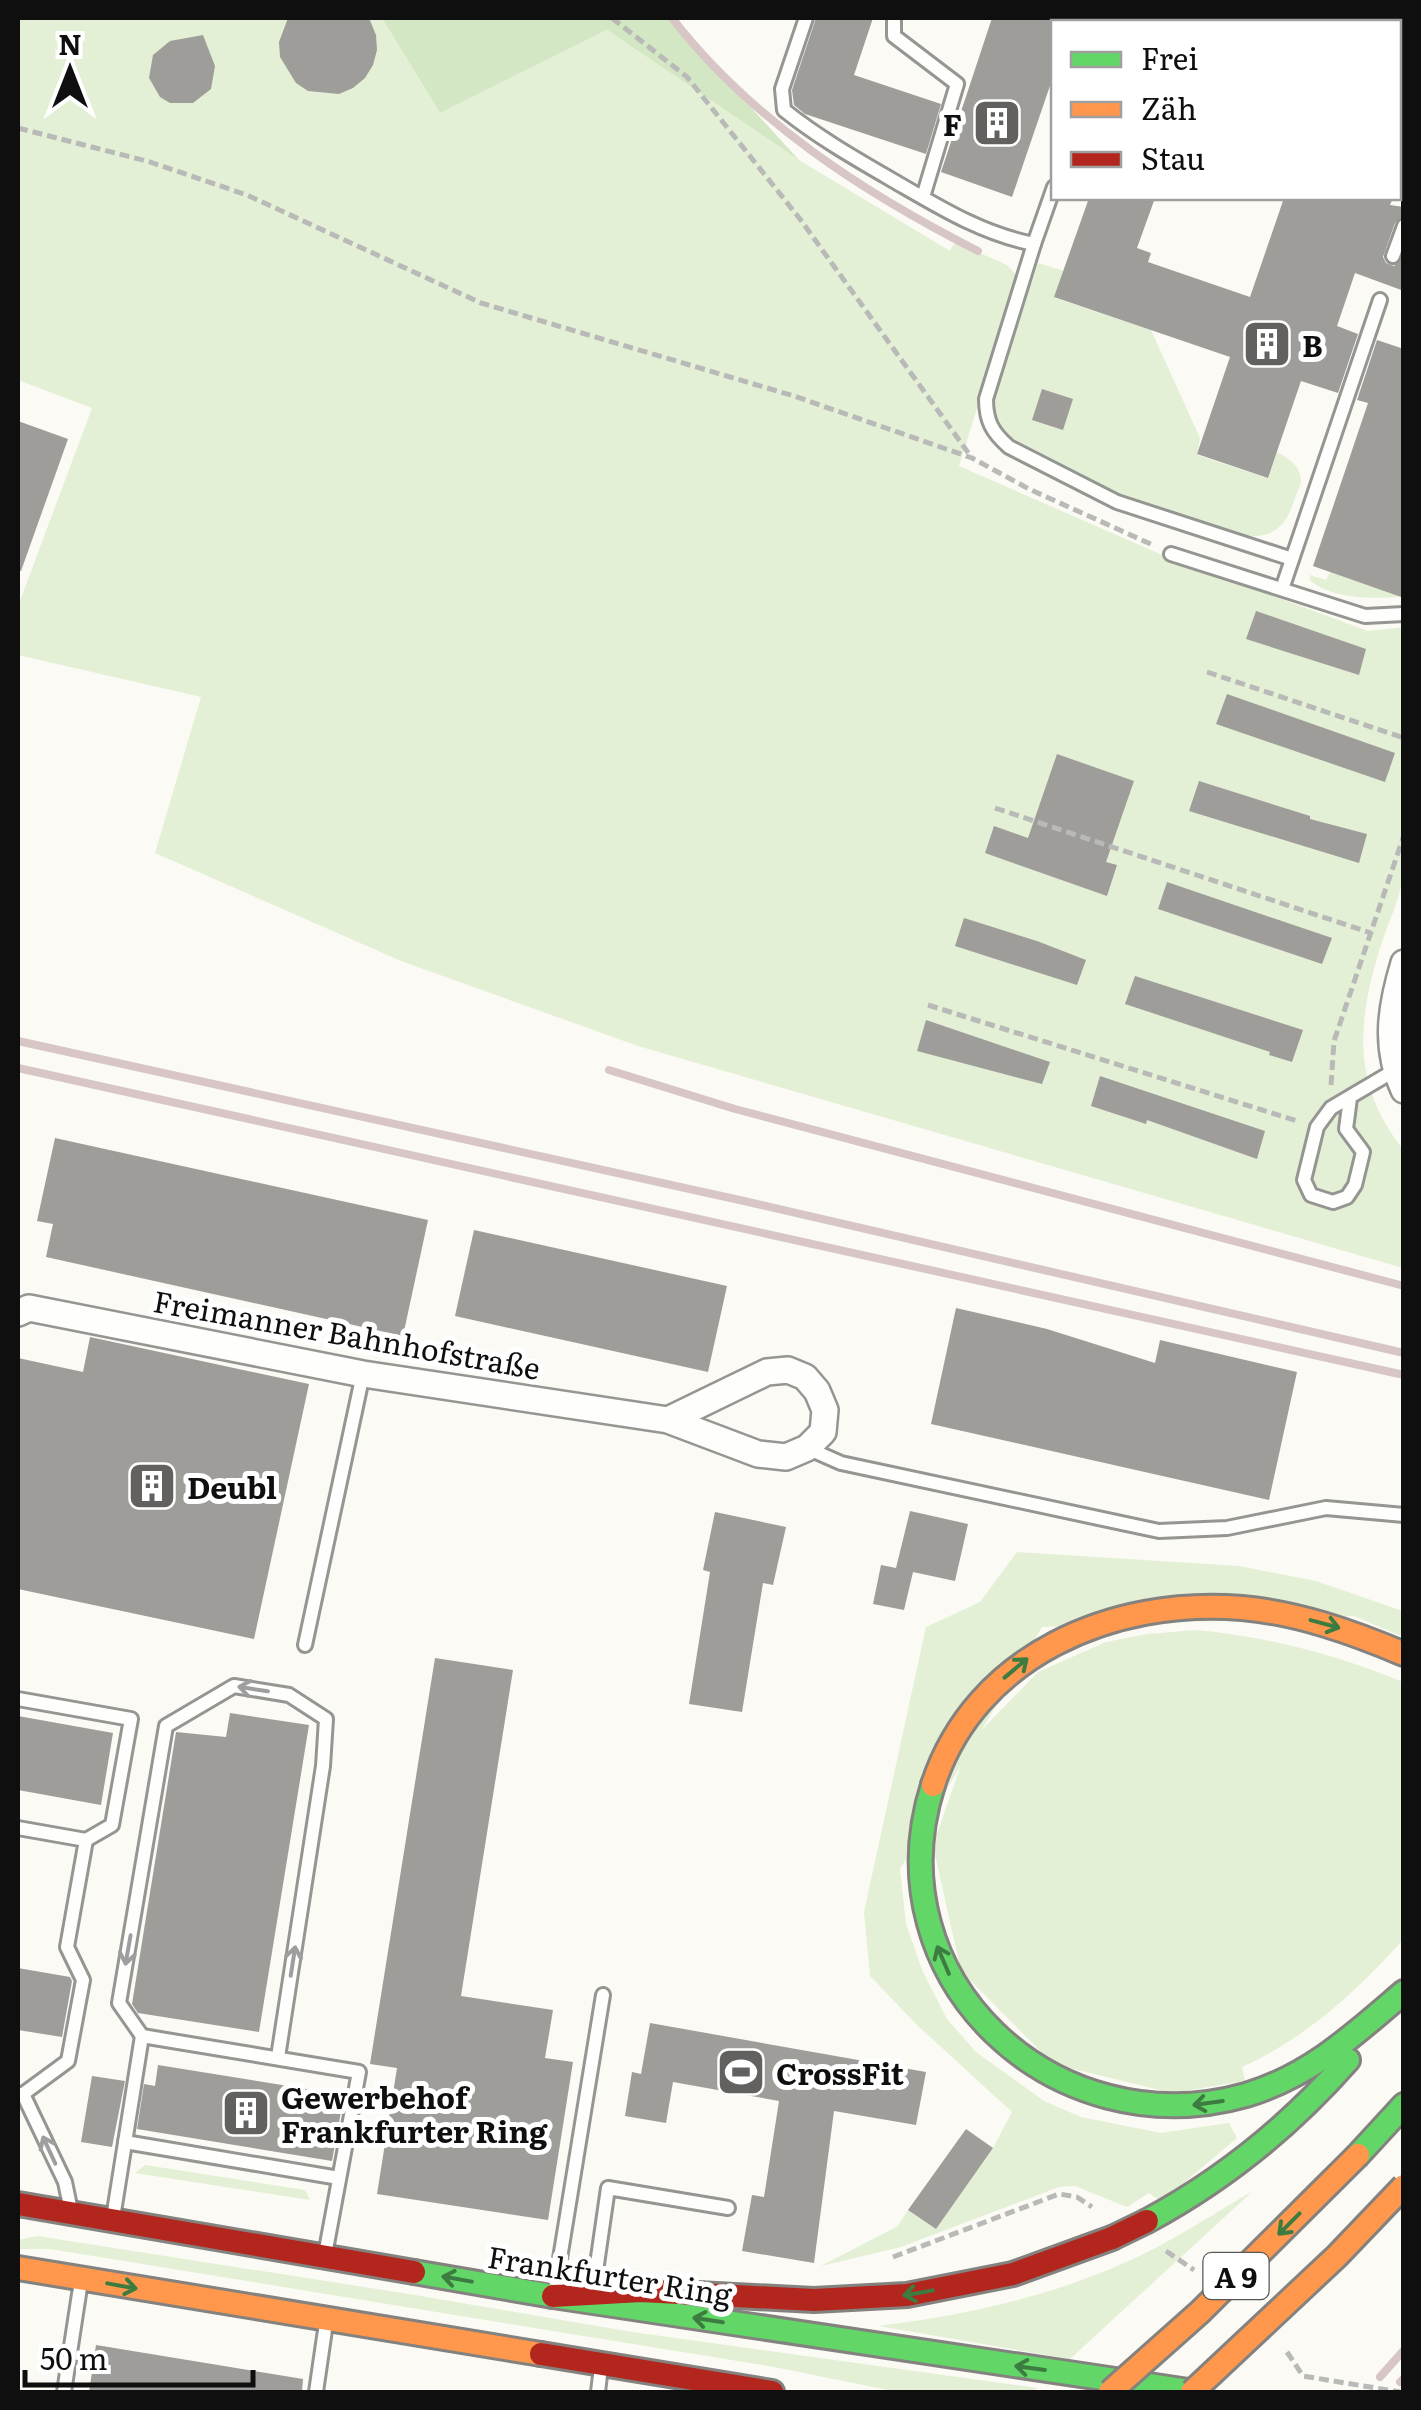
<svg xmlns="http://www.w3.org/2000/svg" width="1421" height="2410" font-family="Literata,serif">
<rect width="100%" height="100%" fill="#fbfaf4"/>
<g fill="#e4f0d5">
<path d="M18,18H382L440,113L607,30L799,160L950,251L955,242L1007,265L1018,277L959,466L1160,554L1368,631L1403,627C1403,708 1408,792 1403,873C1402,894 1390,918 1383,939C1358,1015 1349,1082 1403,1149V1268L638,1046L401,961L155,853L201,697L18,655V606L92,408L18,380Z"/>
<path d="M1038,263L1064,271L1055,298L1151,330L1200,438L1197,455L1267,478L1277,452C1288,458 1300,465 1301,480C1301,485 1298,490 1296,495C1290,515 1282,534 1257,536C1216,539 1027,462 1002,429C995,420 994,411 993,400Z"/>
<path d="M1330,572L1403,596C1377,600 1330,599 1310,580V575L1326,580Z"/>
<polygon points="1017,1552 1239,1566 1316,1581 1403,1611 1403,1637 1354,1616 1042,1627 900,1869 906,1924 923,1972 947,2019 976,2052 1044,2101 1081,2117 1161,2133 1229,2123 1237,2138 1161,2202 1149,2193 1127,2207 1075,2186 1059,2187 901,2247 821,2266 898,2226 908,2210 936,2229 993,2148 1012,2112 918,2026 870,1976 864,1912 926,1627 980,1602"/>
<path d="M1196,1630C1269,1637 1335,1654 1403,1682V1940C1356,1992 1306,2038 1242,2067L1245,2081L1172,2093L1053,2064L961,1971L933,1846L968,1744L1038,1672L1106,1642L1147,1634Z"/>
<polygon points="145,2165 305,2190 310,2200 135,2173"/>
<path d="M1253,2191L1070,2359L878,2326C974,2314 1073,2292 1159,2246C1191,2229 1222,2209 1253,2191Z"/>
<polygon points="37,2236 409,2294 632,2332 1037,2388 1032,2392 898,2392 774,2367 50,2249 18,2249 18,2240"/>
</g>
<polygon fill="#d4e7c4" points="382,18 669,18 799,160 607,30 440,113"/>
<g fill="#9f9d9a">
<polygon points="288,18 369,18 376,35 377,50 373,65 365,78 353,88 339,94 308,91 296,83 280,57 279,42"/>
<polygon points="816,18 873,18 854,75 941,104 926,154 805,114 794,105 792,90"/>
<polygon points="992,18 1054,18 1054,74 1012,197 941,172"/>
<polygon points="203,35 215,66 211,89 193,103 170,103 160,97 149,78 153,55 170,41"/>
<polygon points="1089,198 1155,198 1137,248 1151,253 1148,262 1250,297 1284,198 1393,198 1390,205 1404,207 1404,216 1395,223 1383,257 1386,263 1394,266 1404,256 1404,291 1355,273 1337,326 1358,334 1338,393 1301,381 1268,478 1197,454 1230,357 1054,297"/>
<polygon points="1377,340 1404,349 1404,598 1313,566 1368,403 1357,400"/>
<polygon points="1042,389 1073,399 1063,430 1032,420"/>
<polygon points="18,421 68,439 21,571 18,570"/>
<polygon points="1256,611 1366,649 1359,675 1246,639"/>
<polygon points="1227,694 1395,753 1385,782 1216,724"/>
<polygon points="1057,754 1134,781 1106,862 1117,865 1107,896 985,853 994,826 1028,838"/>
<polygon points="1199,781 1310,816 1310,819 1367,834 1359,863 1189,811"/>
<polygon points="1167,882 1332,938 1322,964 1158,909"/>
<polygon points="964,918 1037,941 1086,960 1077,985 955,946"/>
<polygon points="1135,976 1303,1030 1292,1062 1269,1055 1270,1052 1125,1004"/>
<polygon points="926,1020 1050,1062 1042,1084 917,1051"/>
<polygon points="1100,1076 1265,1131 1257,1159 1147,1120 1146,1124 1091,1106"/>
<polygon points="55,1138 428,1220 403,1336 46,1257 53,1224 37,1221"/>
<polygon points="474,1230 727,1286 708,1372 455,1316"/>
<polygon points="956,1308 1047,1329 1155,1363 1160,1340 1297,1372 1269,1500 931,1424"/>
<polygon points="90,1337 309,1384 254,1639 18,1589 18,1358 83,1372"/>
<polygon points="910,1511 968,1524 955,1581 913,1572 904,1610 873,1604 881,1565 896,1568"/>
<polygon points="715,1512 786,1527 773,1585 763,1583 742,1712 689,1704 710,1572 703,1570"/>
<polygon points="435,1658 513,1670 461,1996 553,2010 545,2058 573,2062 548,2220 377,2194 397,2068 370,2064"/>
<polygon points="230,1713 309,1725 259,2032 138,2013 132,2004 176,1732 226,1737"/>
<polygon points="18,1716 113,1733 101,1805 18,1790"/>
<polygon points="18,1968 70,1977 72,1981 62,2037 18,2030"/>
<polygon points="650,2023 926,2072 916,2125 834,2111 814,2263 742,2251 752,2195 764,2197 779,2101 673,2082 666,2123 625,2116 632,2072 641,2074"/>
<polygon points="158,2065 344,2095 332,2161 137,2129 144,2084 155,2086"/>
<polygon points="92,2076 125,2081 112,2147 81,2142"/>
<polygon points="966,2129 993,2148 936,2229 908,2210"/>
<polygon points="96,2345 303,2379 302,2392 89,2392"/>
</g>
<g fill="none" stroke-linecap="round" stroke-linejoin="round">
<g stroke="#959592" stroke-width="18">
<g id="lane">
<path d="M806,18L782,89L784,110C819,138 856,159 894,181C939,207 982,234 1034,244L1054,187"/>
<polyline points="894,18 894,36 957,84 923,197"/>
<polyline points="1171,18 1185,22"/>
<polyline points="1110,22 1112,18"/>
<polyline points="1398,94 1404,96"/>
<path d="M1034,244L986,399C986,421 992,432 1009,447L1117,502L1292,559"/>
<polyline points="1393,256 1404,226"/>
<polyline points="1171,554 1365,616 1404,614"/>
<polyline points="1282,589 1380,300"/>
<polyline points="1350,1098 1346,1129 1363,1152 1355,1185 1347,1197 1333,1202 1311,1195 1304,1180 1317,1127 1331,1108 1397,1069"/>
<polyline points="807,1448 841,1463 1159,1531 1227,1528 1326,1508 1404,1515"/>
<polyline points="305,1645 363,1374"/>
<polyline points="18,1699 131,1719 112,1825 86,1840"/>
<polyline points="18,1828 86,1840 67,1947 83,1980 68,2061 23,2094"/>
<polyline points="142,2036 119,2003 166,1726 234,1686 289,1695 326,1719 323,1766 278,2057"/>
<polyline points="18,2094 23,2094 65,2182 70,2206"/>
<polyline points="125,2142 339,2178"/>
<polyline points="113,2218 142,2036 359,2072 325,2255"/>
<polyline points="594,2285 608,2188 728,2208"/>
<polyline points="555,2289 603,1995"/>
<polyline points="64,2392 81,2281"/>
<polyline points="316,2392 326,2323"/>
<polyline points="598,2392 601,2367"/>
</g>
</g>
<g stroke="#959592" stroke-width="30">
<g id="street">
<path d="M1404,963C1391,1006 1384,1047 1404,1090"/>
<polyline points="18,1313 29,1308 363,1374 668,1420 758,1454 786,1457 807,1448 823,1432 825,1410 817,1391 805,1377 788,1370 767,1372 668,1420"/>
</g>
</g>
<g stroke="#83827f" stroke-width="28">
<g id="fast">
<path d="M933,1785C871,1979 1055,2149 1246,2095C1310,2076 1355,2034 1404,1992"/>
<polyline points="1358,2155 1404,2105"/>
<path d="M1147,2221C1225,2179 1290,2126 1348,2060"/>
<polyline points="414,2272 553,2296 1195,2392"/>
</g>
</g>
<g stroke="#83827f" stroke-width="28">
<g id="slow">
<path d="M933,1785C975,1655 1114,1597 1242,1608C1298,1613 1352,1632 1404,1654"/>
<polyline points="18,2268 541,2354"/>
</g>
</g>
<g stroke="#83827f" stroke-width="28">
<g id="jam">
<polyline points="18,2204 414,2272"/>
<polyline points="553,2296 641,2291 814,2300 907,2295 1013,2274 1112,2238"/>
<polyline points="541,2354 772,2392"/>
</g>
</g>
<g stroke="#b9b9b8" stroke-width="5" stroke-dasharray="10 5" stroke-linecap="butt">
<polyline points="612,18 687,77 800,219 972,458"/>
<polyline points="18,128 150,162 247,195 481,303 794,396 972,458 1029,489 1155,546"/>
<polyline points="1207,672 1404,738"/>
<polyline points="995,808 1371,933"/>
<polyline points="928,1005 1297,1121"/>
<polyline points="1331,1085 1334,1041 1404,835"/>
<polyline points="1166,2251 1194,2270"/>
<polyline points="893,2257 1059,2194 1077,2197 1092,2207"/>
<polyline points="1287,2352 1303,2376 1400,2392"/>
</g>
<use href="#lane" stroke="#fefefd" stroke-width="12"/>
<use href="#street" stroke="#fefefd" stroke-width="25"/>
<use href="#fast" stroke="#63d668" stroke-width="22"/>
<use href="#slow" stroke="#ff974d" stroke-width="22"/>
<use href="#jam" stroke="#b3261e" stroke-width="22"/>
<g stroke="#d7c6c5" stroke-width="8">
<path d="M672,18C751,120 864,193 978,251"/>
<polyline points="18,1041 744,1201 1404,1353"/>
<polyline points="18,1068 1404,1375"/>
<polyline points="609,1070 735,1109 1404,1286"/>
<polyline points="1380,2377 1404,2350"/>
<polyline points="1400,2382 1404,2378"/>
</g>
<g stroke="#83827f" stroke-width="28" stroke-linecap="butt">
<g id="slow-bridge">
<polyline points="1110,2392 1200,2312 1358,2155"/>
<polyline points="1192,2392 1337,2256 1404,2186"/>
</g>
</g>
<g stroke="#83827f" stroke-width="28" stroke-linecap="butt">
<polyline id="jam-bridge" points="1112,2238 1147,2221"/>
</g>
<use href="#slow-bridge" stroke="#ff974d" stroke-width="22"/>
<use href="#jam-bridge" stroke="#b3261e" stroke-width="22"/>
</g>
<defs><path id="oneway-shaft" d="M-6 0H5M1.5-3L5.5 0L1.5 3" fill="none" stroke-width="1.6" stroke-linecap="round" stroke-linejoin="round" transform="scale(2.5)"/></defs>
<g stroke="#3d7c40">
<use href="#oneway-shaft" transform="translate(1325 1624) rotate(15)"/>
<use href="#oneway-shaft" transform="translate(1016 1668) rotate(-40)"/>
<use href="#oneway-shaft" transform="translate(943 1960) rotate(-113)"/>
<use href="#oneway-shaft" transform="translate(1208 2103) rotate(172)"/>
<use href="#oneway-shaft" transform="translate(1289 2224) rotate(135)"/>
<use href="#oneway-shaft" transform="translate(457 2279) rotate(-170)"/>
<use href="#oneway-shaft" transform="translate(122 2286) rotate(10)"/>
<use href="#oneway-shaft" transform="translate(918 2293) rotate(170)"/>
<use href="#oneway-shaft" transform="translate(708 2320) rotate(-171)"/>
<use href="#oneway-shaft" transform="translate(1030 2368) rotate(-172)"/>
</g>
<g stroke="#9e9e9e">
<use href="#oneway-shaft" transform="translate(253 1689) rotate(-171)"/>
<use href="#oneway-shaft" transform="translate(128 1950) rotate(100)"/>
<use href="#oneway-shaft" transform="translate(293 1961) rotate(-81)"/>
<use href="#oneway-shaft" transform="translate(49 2150) rotate(-115)"/>
</g>
<defs>
<g id="building-square" transform="scale(2.5)"><rect x="-9" y="-9" width="18" height="18" rx="4" fill="#62615f" stroke="#fff"/><path d="M-4-6H4V6H1V3H-1V6H-4ZM-2.5-4.3h1.7v1.8h-1.7ZM.8-4.3h1.7v1.8H.8ZM-2.5-1h1.7V.8h-1.7ZM.8-1h1.7V.8H.8Z" fill="#fff"/></g>
<g id="stadium-square" transform="scale(2.5)"><rect x="-9" y="-9" width="18" height="18" rx="4" fill="#62615f" stroke="#fff"/><path d="M0-5a6.5 5 0 1 0 0 10a6.5 5 0 1 0 0-10ZM-3.5-1.8h7v3.6h-7Z" fill="#fff"/></g>
</defs>
<g fill-rule="evenodd">
<use href="#building-square" x="997" y="123"/>
<use href="#building-square" x="1267" y="344"/>
<use href="#building-square" x="152" y="1486"/>
<use href="#stadium-square" x="741" y="2072"/>
<use href="#building-square" x="246" y="2113"/>
</g>
<g text-anchor="middle" dominant-baseline="central" stroke-width="10" stroke-linejoin="round" paint-order="stroke">
<rect fill="#fff" stroke="#575757" stroke-width="2.5" x="1203.5" y="2253" width="65" height="46" rx="8"/>
<g font-size="28" font-weight="bold" fill="#0f0f0f">
<text x="1236" y="2276">A 9</text>
</g>
<g font-size="30" font-weight="bold" fill="#0f0f0f" stroke="#fff" text-anchor="start">
<text x="962" y="123" text-anchor="end">F</text>
<text x="1302" y="344">B</text>
<text x="187" y="1486">Deubl</text>
<text x="776" y="2072">CrossFit</text>
<text x="281" y="2096">Gewerbehof<tspan x="281" dy="34">Frankfurter Ring</tspan></text>
</g>
<g font-size="30" fill="#0f0f0f" stroke="#fff">
<text transform="translate(347 1333) rotate(10)">Freimanner Bahnhofstraße</text>
<text transform="translate(610 2274) rotate(9)">Frankfurter Ring</text>
</g>
</g>
<rect width="1421" height="2410" fill="none" stroke="#0f0f0f" stroke-width="40"/>
<rect x="1051" y="20" width="350" height="180" fill="#ffffff" stroke="#9f9f9f" stroke-width="2.5"/>
<rect x="1071" y="52" width="50" height="15" fill="#63d668" stroke="#9f9f9f" stroke-width="2.5"/>
<text x="1141" y="70" font-size="30" fill="#0f0f0f">Frei</text>
<rect x="1071" y="102" width="50" height="15" fill="#ff974d" stroke="#9f9f9f" stroke-width="2.5"/>
<text x="1141" y="120" font-size="30" fill="#0f0f0f">Zäh</text>
<rect x="1071" y="152" width="50" height="15" fill="#b3261e" stroke="#9f9f9f" stroke-width="2.5"/>
<text x="1141" y="170" font-size="30" fill="#0f0f0f">Stau</text>
<g transform="translate(70 70)" stroke="#ffffff" stroke-width="8" paint-order="stroke">
<path d="M0-8L18 38L0 25L-18 38Z" fill="#0f0f0f"/>
<text y="-15" font-size="28" font-weight="bold" text-anchor="middle" fill="#0f0f0f">N</text>
</g>
<path d="M25 2370v15h228v-15" fill="none" stroke="#0f0f0f" stroke-width="5"/>
<text x="40" y="2370" font-size="30" fill="#0f0f0f" stroke="#ffffff" stroke-width="8" paint-order="stroke">50 m</text>
</svg>
